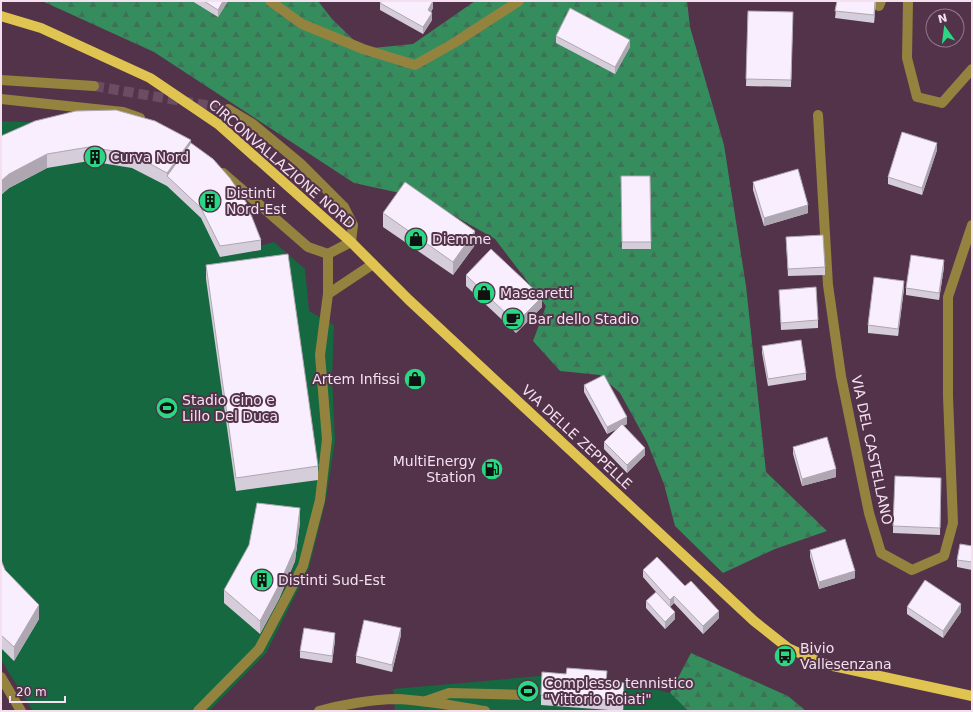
<svg xmlns="http://www.w3.org/2000/svg" width="973" height="712" font-family="'DejaVu Sans',sans-serif">
<defs>
<pattern id="forest-firs" width="22" height="20" patternUnits="userSpaceOnUse"><rect width="22" height="20" fill="#358c5c"/><path d="M5 1l3.5 6h-7zM16 11l3.5 6h-7z" fill="#3c7255"/></pattern>
</defs>
<rect width="100%" height="100%" fill="#52334a"/>
<g fill="url(#forest-firs)">
<polygon points="42,1 318,1 332,19 363,49 413,44 475,1 687,1 690,27 724,145 746,286 766,472 827,531 775,549 723,573 675,526 664,484 647,442 620,393 600,375 560,371 533,341 546,306 495,239 423,198 354,183 154,52"/>
<polygon points="691,653 788,696 806,711 688,711 670,693"/>
</g>
<g fill="#15683f">
<polygon points="1,121 76,124 260,246 274,242 305,269 309,311 334,325 332,376 335,441 326,499 309,568 266,653 209,711 33,711 1,660"/>
<polygon points="585,672 670,693 688,711 390,711 395,709 393,689"/>
</g>
<g fill="none" stroke-linecap="round" stroke-linejoin="round">
<polyline stroke="#6a4d63" stroke-width="10" stroke-dasharray="10 5" stroke-linecap="butt" points="94,86 228,109"/>
<g stroke="#93833f" stroke-width="10">
<polyline points="270,1 302,24 363,49 415,65 454,43 519,1"/>
<polyline points="908,1 907,58 917,97 942,103 972,69"/>
<polyline points="879,6 881,1"/>
<polyline points="1,80 94,86"/>
<polyline points="1,99 123,112 140,118"/>
<polyline points="228,109 253,124 300,163 344,207 353,225 351,242 328,254"/>
<polyline points="818,115 828,285 841,376 869,513 881,553 912,570 944,556 953,523 948,396 948,297 972,225"/>
<polyline points="328,294 373,264"/>
<polyline points="1,677 21,711"/>
<polyline points="426,701 449,693 527,695"/>
<polyline points="198,711 259,649 303,566 320,500 327,439 320,355 328,294 328,254 308,247 223,173"/>
<path d="M319,711C341,705 374,699 396,699C425,700 455,706 485,711"/>
</g>
<polyline stroke="#e0c451" stroke-width="10" points="1,16 41,28 150,78 218,124 351,242 409,300 754,621 788,648 824,664 972,696"/>
</g>
<g fill="#d6cdda">
<polygon points="192,1 228,1 218,17"/>
<polygon points="837,1 876,1 874,23 835,18"/>
<polygon points="380,3 433,8 431,12 432,20 423,34 380,10"/>
<polygon points="748,11 793,12 791,87 746,86"/>
<polygon points="556,36 630,47 615,74 556,43"/>
<polygon points="1,136 191,143 261,240 261,250 220,257 201,218 167,186 132,168 89,161 47,168 9,188 1,195"/>
<polygon points="937,150 922,195 888,184 888,177"/>
<polygon points="621,176 650,176 651,249 622,249"/>
<polygon points="753,182 808,213 764,226 753,190"/>
<polygon points="383,213 475,245 453,275 383,227"/>
<polygon points="786,237 825,267 825,275 788,276"/>
<polygon points="206,265 318,466 318,480 236,491 206,279"/>
<polygon points="944,267 939,300 906,295 906,288"/>
<polygon points="466,275 542,307 516,333 466,286"/>
<polygon points="904,288 898,336 868,333 868,325"/>
<polygon points="779,290 818,320 818,328 781,330"/>
<polygon points="762,346 806,373 806,380 768,386 762,353"/>
<polygon points="584,385 627,424 623,426 645,455 627,473 604,449 604,442 617,429 607,434 584,392"/>
<polygon points="793,447 836,477 802,486 793,454"/>
<polygon points="941,485 940,535 893,533 893,526"/>
<polygon points="300,522 295,561 279,599 260,634 224,603 224,590"/>
<polygon points="972,546 972,570 957,567 957,560"/>
<polygon points="810,550 855,578 819,589 810,557"/>
<polygon points="1,560 5,570 39,619 14,661 1,648"/>
<polygon points="643,570 685,586 719,618 703,634 674,603 670,607 675,619 665,629 646,608 646,601 656,592 643,577"/>
<polygon points="907,607 961,612 943,638 907,614"/>
<polygon points="401,635 392,672 356,663 356,656"/>
<polygon points="335,640 332,663 300,658 300,651"/>
<polygon points="607,682 624,694 623,711 541,705 541,695"/>
</g>
<g fill="#aea7b1">
<polygon points="223,1 228,1 218,17 218,10"/>
<polygon points="433,1 433,8 428,18 428,10"/>
<polygon points="875,1 876,1 874,23 874,15"/>
<polygon points="432,13 432,20 423,34 423,27"/>
<polygon points="630,40 630,47 615,74 615,67"/>
<polygon points="191,140 191,154 167,176 167,173"/>
<polygon points="937,143 937,150 922,195 922,188"/>
<polygon points="47,154 47,168 9,188 1,195 1,181 9,174"/>
<polygon points="808,205 808,213 764,226 764,218"/>
<polygon points="475,231 475,245 453,275 453,262"/>
<polygon points="944,260 944,267 939,300 939,293"/>
<polygon points="904,281 904,288 898,336 898,329"/>
<polygon points="542,297 542,307 516,333 516,323"/>
<polygon points="627,417 627,424 607,434 607,427"/>
<polygon points="645,448 645,455 627,473 627,465"/>
<polygon points="836,469 836,477 802,486 802,479"/>
<polygon points="300,508 300,522 295,561 279,599 260,634 260,621"/>
<polygon points="855,571 855,578 819,589 819,582"/>
<polygon points="674,596 674,603 670,607 670,600"/>
<polygon points="961,604 961,612 943,638 943,631"/>
<polygon points="39,605 39,619 14,661 14,647"/>
<polygon points="719,611 719,618 703,634 703,626"/>
<polygon points="675,612 675,619 665,629 665,622"/>
<polygon points="401,628 401,635 392,672 392,665"/>
<polygon points="335,633 335,640 332,663 332,656"/>
<polygon points="624,683 624,694 623,711 623,701"/>
</g>
<g fill="#f9eefd" stroke="#aea7b1">
<polygon points="204,1 223,1 218,10"/>
<polygon points="381,1 433,1 428,10 432,13 423,27 380,3"/>
<polygon points="837,1 875,1 874,15 835,11"/>
<polygon points="570,8 630,40 615,67 556,36"/>
<polygon points="748,11 793,12 791,80 746,79"/>
<polygon points="116,110 155,121 191,140 167,173 132,154 89,147 47,154 9,174 1,181 1,136 35,121 76,111"/>
<polygon points="902,132 937,143 922,188 888,177"/>
<polygon points="191,143 213,159 230,178 246,202 261,240 220,246 201,208 167,176"/>
<polygon points="798,169 808,205 764,218 753,182"/>
<polygon points="621,176 650,176 651,242 622,242"/>
<polygon points="405,182 475,231 453,262 383,213"/>
<polygon points="823,235 825,267 788,269 786,237"/>
<polygon points="491,249 542,297 516,323 466,275"/>
<polygon points="288,254 318,466 236,478 206,265"/>
<polygon points="911,255 944,260 939,293 906,288"/>
<polygon points="874,277 904,281 898,329 868,325"/>
<polygon points="816,287 818,320 781,323 779,290"/>
<polygon points="801,340 806,373 768,379 762,346"/>
<polygon points="604,375 627,417 607,427 584,385"/>
<polygon points="622,424 645,448 627,465 604,442"/>
<polygon points="827,437 836,469 802,479 793,447"/>
<polygon points="895,476 941,478 940,528 893,526"/>
<polygon points="257,503 300,508 295,548 279,585 260,621 224,590 249,545"/>
<polygon points="845,539 855,571 819,582 810,550"/>
<polygon points="960,544 972,546 972,562 957,560"/>
<polygon points="657,557 685,586 691,581 719,611 703,626 674,596 670,600 643,570"/>
<polygon points="1,560 5,570 39,605 14,647 1,635"/>
<polygon points="925,580 961,604 943,631 907,607"/>
<polygon points="656,592 675,612 665,622 646,601"/>
<polygon points="364,620 401,628 392,665 356,656"/>
<polygon points="304,628 335,633 332,656 300,651"/>
<polygon points="567,668 607,671 606,682 624,683 623,701 541,695 542,672 566,674"/>
</g>
<defs>
<g id="building-disc" transform="scale(1.15)"><circle r="9.5" fill="#2ad884" stroke="#52334a"/><path d="M-4-6H4V6H1V3H-1V6H-4ZM-2.5-4.3h1.7v1.8h-1.7ZM.8-4.3h1.7v1.8H.8ZM-2.5-1h1.7V.8h-1.7ZM.8-1h1.7V.8H.8Z" fill="#111"/></g>
<g id="shop-disc" transform="scale(1.15)"><circle r="9.5" fill="#2ad884" stroke="#52334a"/><path d="M-5-2.5h2.3a2.7 3.5 0 0 1 5.4 0H5L5.5 6h-11ZM-1.5-2.5h3a1.5 2.3 0 0 0-3 0Z" fill="#111"/></g>
<g id="cafe-disc" transform="scale(1.15)"><circle r="9.5" fill="#2ad884" stroke="#52334a"/><path d="M-5.5-4.5H6V0H3Q3 3.5 0 3.5H-2.5Q-5.5 3.5-5.5 0ZM3-3.2v2h1.7v-2ZM-6 4.5H4V6H-6Z" fill="#111"/></g>
<g id="stadium-disc" transform="scale(1.15)"><circle r="9.5" fill="#2ad884" stroke="#52334a"/><path d="M0-5a6.5 5 0 1 0 0 10a6.5 5 0 1 0 0-10ZM-3.5-1.8h7v3.6h-7Z" fill="#111"/></g>
<g id="fuel-disc" transform="scale(1.15)"><circle r="9.5" fill="#2ad884" stroke="#52334a"/><path d="M-5.5-6h7V0h2V4h1.3V-2.5L3-4.5l.8-.8L6-3V5H2.5V1h-1V6h-7ZM-4.2-4.7v3.2H.2V-4.7Z" fill="#111"/></g>
<g id="bus-disc" transform="scale(1.15)"><circle r="9.5" fill="#2ad884" stroke="#52334a"/><path d="M-5-6H5V4H4V6H2V4H-2V6H-4V4H-5ZM-3.5-4V0h7V-4ZM-3.5 1.2v1.5H-2V1.2ZM2 1.2v1.5H3.5V1.2Z" fill="#111"/></g>
</defs>
<g fill-rule="evenodd">
<use href="#building-disc" x="95" y="157"/>
<use href="#building-disc" x="210" y="201"/>
<use href="#shop-disc" x="416" y="239"/>
<use href="#shop-disc" x="484" y="293"/>
<use href="#cafe-disc" x="513" y="319"/>
<use href="#shop-disc" x="415" y="379"/>
<use href="#stadium-disc" x="167" y="408"/>
<use href="#fuel-disc" x="492" y="469"/>
<use href="#building-disc" x="262" y="580"/>
<use href="#bus-disc" x="785" y="656"/>
<use href="#stadium-disc" x="528" y="691"/>
</g>
<g text-anchor="middle" dominant-baseline="central" stroke-width="4" stroke-linejoin="round" paint-order="stroke">
<g font-size="14" fill="#f4e0ee" stroke="#52334a" text-anchor="start">
<text x="110" y="157">Curva Nord</text>
<text x="226" y="193">Distinti<tspan x="226" dy="16">Nord-Est</tspan></text>
<text x="432" y="239">Diemme</text>
<text x="500" y="293">Mascaretti</text>
<text x="528" y="319">Bar dello Stadio</text>
<text x="400" y="379" text-anchor="end">Artem Infissi</text>
<text x="182" y="400">Stadio Cino e<tspan x="182" dy="16">Lillo Del Duca</tspan></text>
<text x="476" y="461" text-anchor="end">MultiEnergy<tspan x="476" dy="16">Station</tspan></text>
<text x="278" y="580">Distinti Sud-Est</text>
<text x="800" y="648">Bivio<tspan x="800" dy="16">Vallesenzana</tspan></text>
<text x="544" y="683">Complesso tennistico<tspan x="544" dy="16">"Vittorio Roiati"</tspan></text>
</g>
<g font-size="14" fill="#f4e0ee" stroke="#52334a">
<text transform="translate(282 164) rotate(41)">CIRCONVALLAZIONE NORD</text>
<text transform="translate(577 437) rotate(43)">VIA DELLE ZEPPELLE</text>
<text transform="translate(872 450) rotate(78)">VIA DEL CASTELLANO</text>
</g>
</g>
<rect width="973" height="712" fill="none" stroke="#f4e0ee" stroke-width="4"/>
<g transform="translate(945 28) rotate(346)"><circle r="19" fill="#52334a" stroke="#93788c"/>
<path d="M0-3L7 15L0 10L-7 15Z" fill="#2ad884"/>
<text y="-6" font-size="11" font-weight="bold" text-anchor="middle" fill="#f4e0ee">N</text>
</g>
<path d="M10 696v6h55v-6" fill="none" stroke="#f4e0ee" stroke-width="2"/>
<text x="16" y="696" font-size="12" fill="#f4e0ee" stroke="#52334a" stroke-width="3" paint-order="stroke">20 m</text>
</svg>
